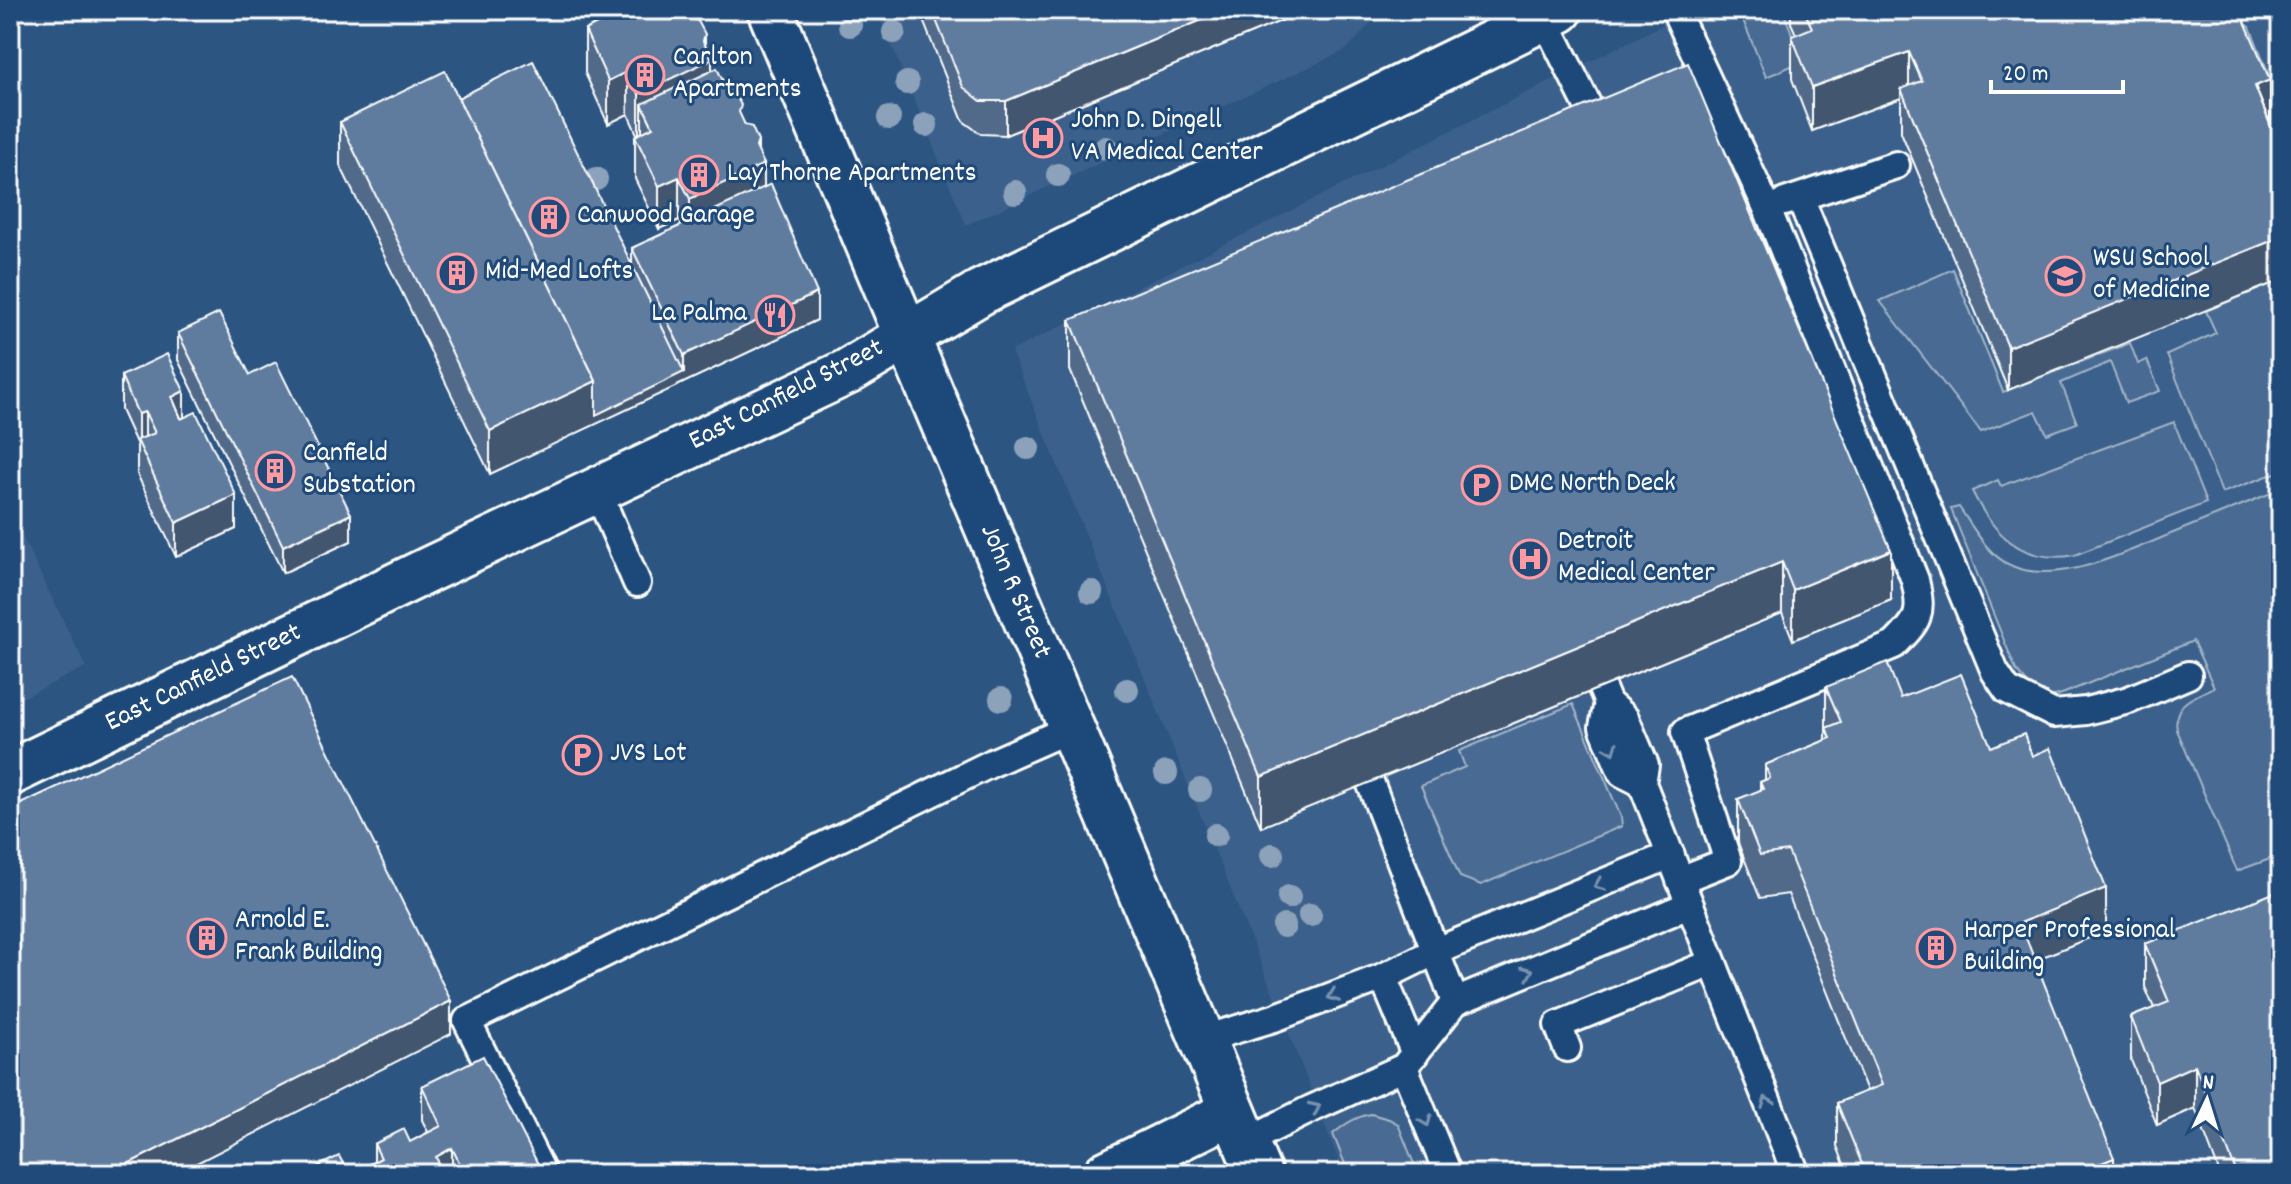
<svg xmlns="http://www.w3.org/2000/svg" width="2291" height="1184" font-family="Dekko,sans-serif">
<rect width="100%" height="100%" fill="#2c5582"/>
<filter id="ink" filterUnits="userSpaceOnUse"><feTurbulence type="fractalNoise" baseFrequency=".0125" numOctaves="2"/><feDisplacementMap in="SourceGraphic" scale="16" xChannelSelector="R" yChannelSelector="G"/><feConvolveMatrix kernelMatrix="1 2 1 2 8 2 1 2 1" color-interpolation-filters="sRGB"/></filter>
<g filter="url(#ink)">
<g fill="#3b618b">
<polygon points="877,10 1383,10 1346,50 966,225"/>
<polygon points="1692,10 2281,10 2281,1174 1344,1174 1271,988 1011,351"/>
<polygon points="10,512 86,667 10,704"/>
</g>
<g fill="#486b92" stroke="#a4b5c8" stroke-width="2">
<polygon points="1739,10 1799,10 1785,16 1803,61 1766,77"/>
<polygon points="2231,18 2239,19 2250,27 2281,104 2281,160"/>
<polygon points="1953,269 2003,392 2130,343 2138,364 2147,360 2160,391 2126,403 2110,362 2061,383 2077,423 2047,434 2036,411 1981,432 1880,301"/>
<polygon points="2281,280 2281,471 2222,493 2167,355 2216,333 2206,311"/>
<path d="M2174,422L2206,503L2075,555C2023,565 1993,534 1972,491L1998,480L2001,486Z"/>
<path d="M2281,489V855L2237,871L2177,730C2172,702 2193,698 2214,687L2193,641L2072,690C2065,693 2054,698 2047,696C2035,693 2023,679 2016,670L1951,509L1959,507C1973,527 1988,556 2012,566C2059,587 2133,549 2178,531C2212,517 2247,503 2281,489Z"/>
<polygon points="1573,704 1621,817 1622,826 1481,885 1460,877 1421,786 1465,767 1459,751"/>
<path d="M1371,1114L1389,1119L1398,1124L1418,1174H1349L1333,1134C1345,1124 1355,1117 1371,1114Z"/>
</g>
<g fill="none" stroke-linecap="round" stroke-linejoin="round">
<g stroke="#fff" stroke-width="32">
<g id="service">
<path d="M1675,10L1767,208L1915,580C1923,615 1919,620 1894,645L1685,732L1728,861L1680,880"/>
<polyline points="1544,18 1603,136"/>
<polyline points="1800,198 1995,672 2007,690 2054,714 2086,711 2129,700 2188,675"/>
<polyline points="1785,202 1896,165"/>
<polyline points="597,490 637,583"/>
<polyline points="1601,686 1608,703 1625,718 1645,765 1642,783 1796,1174"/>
<polyline points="1608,703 1603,727 1622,773 1642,783"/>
<polyline points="1370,782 1455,1002"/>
<polyline points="1383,977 1415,1054"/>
<polyline points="1201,1040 1274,1018 1383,977 1434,952 1671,855"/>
<polyline points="1567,1048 1558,1025 1712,963"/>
<polyline points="1404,1067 1448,1174"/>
<polyline points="1245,1142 1311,1109 1404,1067 1455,1002 1689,905"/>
<polyline points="543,1174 467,1021 992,763 1071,728"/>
</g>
</g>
<g stroke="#fff" stroke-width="50">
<g id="minor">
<polyline points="10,773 432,568 847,372 981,292 1560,10"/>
<polyline points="1106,1174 1232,1112"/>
</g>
</g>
<g stroke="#fff" stroke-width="50">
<polyline id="tertiary" points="770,10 1259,1174"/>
</g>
<use href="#service" stroke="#1f4a7a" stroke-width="26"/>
<use href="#minor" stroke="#1f4a7a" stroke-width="44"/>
<use href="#tertiary" stroke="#1f4a7a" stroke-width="44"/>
</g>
<g fill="#8ca2bb">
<circle cx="850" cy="25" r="12"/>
<circle cx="894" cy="32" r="12"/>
<circle cx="907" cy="83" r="12"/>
<circle cx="889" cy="118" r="12"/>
<circle cx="926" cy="125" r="12"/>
<circle cx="1106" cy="148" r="12"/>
<circle cx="1058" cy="175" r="12"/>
<circle cx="596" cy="179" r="12"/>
<circle cx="1015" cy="192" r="12"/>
<circle cx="1028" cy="448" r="12"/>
<circle cx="1091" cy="592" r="12"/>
<circle cx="1127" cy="690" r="12"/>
<circle cx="1001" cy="699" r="12"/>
<circle cx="1166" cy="773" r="12"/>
<circle cx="1200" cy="790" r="12"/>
<circle cx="1216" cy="835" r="12"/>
<circle cx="1272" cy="855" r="12"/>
<circle cx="1289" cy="897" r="12"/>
<circle cx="1310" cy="915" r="12"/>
<circle cx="1284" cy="926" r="12"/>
</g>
<g fill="#516b89" stroke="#fff" stroke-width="2">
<polygon points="593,10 688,10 705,45 712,71 727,90 758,152 764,188 817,320 490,474 340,165 340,122 458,98 632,265 632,248 682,225 679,220 659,229 635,179 635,136 637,134 628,114 608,124 585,73 585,30 593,26"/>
<polygon points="919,10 1307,10 1006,135 981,134 963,121"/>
<polygon points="1791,10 2240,10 2008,390 1901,132 1901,98 1812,131 1792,79 1792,36 1796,34 1791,23"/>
<polygon points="1070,320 1891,600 1793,640 1782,613 1261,827 1070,370"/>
<polygon points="178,333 250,375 351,541 283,573 178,360"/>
<polygon points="121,376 184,417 236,529 176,557 137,474 137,445 121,410"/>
<polygon points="1826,687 1901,698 1991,747 2032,756 2106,931 2035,960 2114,1174 1848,1174 1837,1146 1837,1103 1867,1091 1788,894 1760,898 1738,843 1738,799 1760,791 1760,782 1765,780 1765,765 1826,740"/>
<polygon points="2145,944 2281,1174 2220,1174 2195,1108 2157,1125 2131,1060 2131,1017 2154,1008 2145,987"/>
<polygon points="422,1086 543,1174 350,1174 374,1162 374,1144 410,1142 428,1132 422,1120"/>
</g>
<g fill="#42576f" stroke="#fff" stroke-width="2">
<polygon points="1226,10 1307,10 1006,135 1006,101"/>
<polygon points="705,34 705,63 712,59 712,103 653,127 642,104 642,135 639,137 639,94 703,41"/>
<polygon points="1909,52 1909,95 1901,89 1901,98 1812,131 1812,87"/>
<polygon points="628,71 628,114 608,124 608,81"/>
<polygon points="2270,80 2270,123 2255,86"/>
<polygon points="758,141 758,166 764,164 764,207 690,242 690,199 756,147"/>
<polygon points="679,177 679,220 659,229 659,186"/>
<polygon points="2281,237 2281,280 2008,390 2008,347"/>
<polygon points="817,293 817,320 490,474 490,431 596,381 684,372 684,355"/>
<polygon points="184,391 184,425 172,397"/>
<polygon points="145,412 145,445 138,443 138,414"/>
<polygon points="236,495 236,529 176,557 176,523"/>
<polygon points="351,514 351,541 283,573 283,546"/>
<polygon points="1891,550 1891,600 1793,640 1793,590"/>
<polygon points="1782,562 1782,613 1261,827 1261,777"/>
<polygon points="2106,888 2106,931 2020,966 2020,923"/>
<polygon points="451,1001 451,1034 175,1174 108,1174"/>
<polygon points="2195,1065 2195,1108 2157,1125 2157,1082"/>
<polygon points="452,1148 452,1174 436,1174 436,1157"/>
<polygon points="2114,1158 2114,1174 2074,1174"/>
</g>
<g fill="#5e7c9f" stroke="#fff" stroke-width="2">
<polygon points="598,10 688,10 692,19 698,21 705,34 703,41 712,59 639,94 628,71 608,81 585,30 603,21"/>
<polygon points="932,10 1226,10 1006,101 981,101 963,87"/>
<polygon points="1804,10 2240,10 2270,80 2255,86 2281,153 2281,237 2008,347 1901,89 1922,81 1909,52 1812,87 1792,36 1812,28"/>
<polygon points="533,61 684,372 596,415 596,381 458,98"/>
<polygon points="1688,63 1891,550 1793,590 1782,562 1261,777 1070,320"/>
<polygon points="717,68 727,90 734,92 741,105 739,112 745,125 752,127 758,141 756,147 764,164 690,199 679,177 659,186 635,136 653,127 642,104"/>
<polygon points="445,71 596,381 490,431 340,122"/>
<polygon points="771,184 817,293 684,355 632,248"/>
<polygon points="219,313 250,375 276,362 351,514 283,546 178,333"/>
<polygon points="167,354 184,391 172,397 181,419 196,412 236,495 176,523 137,440 155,433 145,412 138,414 121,376"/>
<polygon points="1887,662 1901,698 1961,674 1991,747 2024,734 2032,756 2050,748 2106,888 2020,923 2114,1158 2074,1174 1866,1174 1837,1103 1882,1085 1788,851 1760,855 1738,799 1763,789 1760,782 1770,778 1765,765 1831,738 1826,728 1841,722 1826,687"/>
<polygon points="292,677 451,1001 108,1174 10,1174 10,809"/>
<polygon points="2281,890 2281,1174 2237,1174 2195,1065 2157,1082 2131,1017 2169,1002 2145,944"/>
<polygon points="483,1056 543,1174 465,1174 452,1148 436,1157 441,1168 439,1174 350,1174 381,1158 374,1144 404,1129 410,1142 441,1126 422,1086"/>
<polygon points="339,1156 349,1174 302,1174"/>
</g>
<defs><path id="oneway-chevron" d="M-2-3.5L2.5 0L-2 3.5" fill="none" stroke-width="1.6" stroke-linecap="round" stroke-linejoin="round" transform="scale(2)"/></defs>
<g stroke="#7992af">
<use href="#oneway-chevron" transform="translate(1612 749) rotate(68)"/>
<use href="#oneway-chevron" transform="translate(1599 885) rotate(158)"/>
<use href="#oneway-chevron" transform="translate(1528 972) rotate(-23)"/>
<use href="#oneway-chevron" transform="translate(1333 996) rotate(159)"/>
<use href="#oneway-chevron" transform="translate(1767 1102) rotate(-112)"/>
<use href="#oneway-chevron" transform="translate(1315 1108) rotate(-25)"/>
<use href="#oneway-chevron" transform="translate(1426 1121) rotate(68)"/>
</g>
</g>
<defs>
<g id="building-ring" transform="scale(2)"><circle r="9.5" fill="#1f4a7a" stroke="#ff9aa2" stroke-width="1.5"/><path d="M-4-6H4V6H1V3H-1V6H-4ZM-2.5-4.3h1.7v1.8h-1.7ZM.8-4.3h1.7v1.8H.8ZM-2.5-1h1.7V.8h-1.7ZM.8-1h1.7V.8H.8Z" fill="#ff9aa2"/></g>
<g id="hospital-ring" transform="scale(2)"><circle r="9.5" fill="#1f4a7a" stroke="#ff9aa2" stroke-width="1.5"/><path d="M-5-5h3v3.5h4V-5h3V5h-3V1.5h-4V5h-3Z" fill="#ff9aa2"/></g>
<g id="university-ring" transform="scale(2)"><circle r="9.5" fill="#1f4a7a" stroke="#ff9aa2" stroke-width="1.5"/><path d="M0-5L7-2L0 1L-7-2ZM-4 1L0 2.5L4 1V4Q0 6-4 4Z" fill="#ff9aa2"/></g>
<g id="restaurant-ring" transform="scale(2)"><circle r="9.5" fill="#1f4a7a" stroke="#ff9aa2" stroke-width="1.5"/><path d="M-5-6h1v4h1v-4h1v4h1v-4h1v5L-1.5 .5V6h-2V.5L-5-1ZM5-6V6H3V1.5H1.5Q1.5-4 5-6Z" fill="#ff9aa2"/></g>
<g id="parking-ring" transform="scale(2)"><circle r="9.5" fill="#1f4a7a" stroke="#ff9aa2" stroke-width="1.5"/><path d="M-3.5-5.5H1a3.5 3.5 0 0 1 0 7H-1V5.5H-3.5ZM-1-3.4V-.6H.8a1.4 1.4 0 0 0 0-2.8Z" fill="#ff9aa2"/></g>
</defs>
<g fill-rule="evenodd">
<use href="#building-ring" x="645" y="75"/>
<use href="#hospital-ring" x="1043" y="138"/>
<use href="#building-ring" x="699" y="175"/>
<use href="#building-ring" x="549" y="217"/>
<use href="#building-ring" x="457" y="273"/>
<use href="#university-ring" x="2065" y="276"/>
<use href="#restaurant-ring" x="775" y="315"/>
<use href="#building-ring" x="275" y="471"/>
<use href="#parking-ring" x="1481" y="485"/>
<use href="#hospital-ring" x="1530" y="559"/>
<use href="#parking-ring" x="582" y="755"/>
<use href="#building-ring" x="207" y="938"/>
<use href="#building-ring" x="1936" y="948"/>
</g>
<g text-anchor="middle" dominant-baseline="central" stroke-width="6" stroke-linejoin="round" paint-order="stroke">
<g font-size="28" fill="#fff" stroke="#1f4a7a" text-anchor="start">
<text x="673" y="59">Carlton<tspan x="673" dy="32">Apartments</tspan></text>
<text x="1071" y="122">John D. Dingell<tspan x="1071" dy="32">VA Medical Center</tspan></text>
<text x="727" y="175">Lay Thorne Apartments</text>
<text x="577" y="217">Canwood Garage</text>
<text x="2093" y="260">WSU School<tspan x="2093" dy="32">of Medicine</tspan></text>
<text x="485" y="273">Mid-Med Lofts</text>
<text x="747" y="315" text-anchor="end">La Palma</text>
<text x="303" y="455">Canfield<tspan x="303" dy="32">Substation</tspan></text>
<text x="1509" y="485">DMC North Deck</text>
<text x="1558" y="543">Detroit<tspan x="1558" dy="32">Medical Center</tspan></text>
<text x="610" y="755">JVS Lot</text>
<text x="235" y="922">Arnold E.<tspan x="235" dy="32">Frank Building</tspan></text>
<text x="1964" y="932">Harper Professional<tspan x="1964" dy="32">Building</tspan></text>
</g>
<g font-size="28" fill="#fff" stroke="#1f4a7a">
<text transform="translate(787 396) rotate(-27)">East Canfield Street</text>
<text transform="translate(1014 592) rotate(67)">John R Street</text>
<text transform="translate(204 679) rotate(-26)">East Canfield Street</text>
</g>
</g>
<rect width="2291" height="1184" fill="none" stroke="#1f4a7a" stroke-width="40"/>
<rect x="20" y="20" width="2251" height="1144" fill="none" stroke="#fff" stroke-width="3" filter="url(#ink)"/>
<g transform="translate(2207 1100) rotate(4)" stroke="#1f4a7a" stroke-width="6" paint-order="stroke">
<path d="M0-6L14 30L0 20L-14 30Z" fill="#ffffff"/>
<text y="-12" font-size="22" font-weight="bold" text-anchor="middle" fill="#ffffff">N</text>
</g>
<path d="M1991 80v12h132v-12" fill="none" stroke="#ffffff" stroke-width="4"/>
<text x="2003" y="80" font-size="24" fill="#ffffff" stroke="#1f4a7a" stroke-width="6" paint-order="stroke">20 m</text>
</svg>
